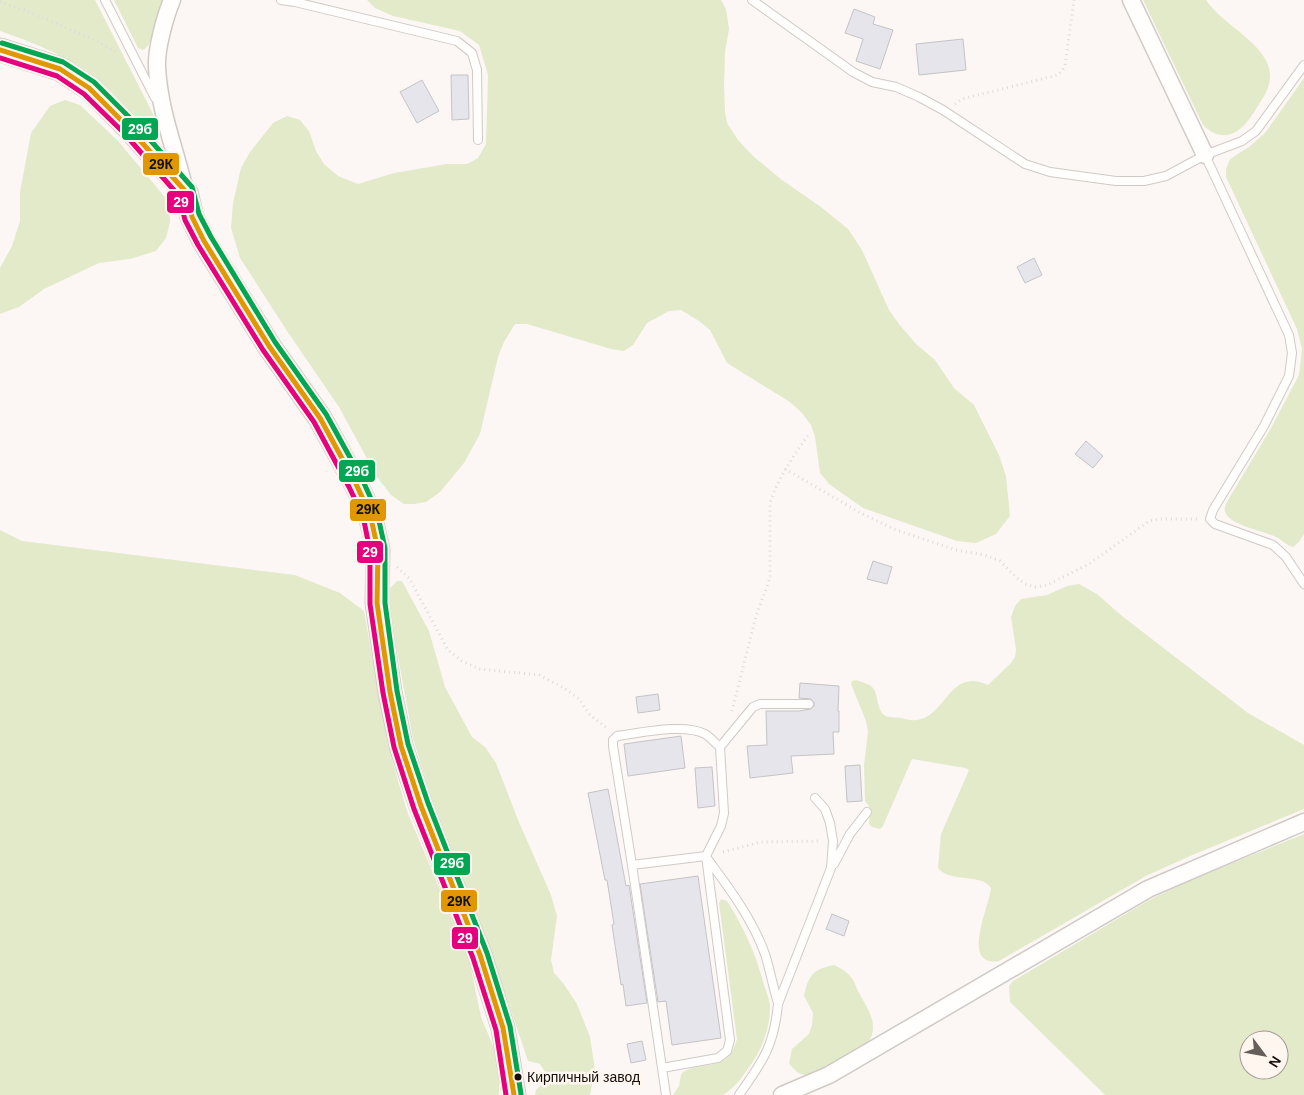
<svg xmlns="http://www.w3.org/2000/svg" width="1304" height="1095" font-family="Helvetica,sans-serif">
<rect width="100%" height="100%" fill="#fcf7f4"/>
<g fill="#e3eaca" fill-rule="evenodd">
<path d="M0,0H95L153,114C156,122 157,127 150,132C144,129 141,125 137,120C125,106 110,90 96,78C68,56 34,43 0,31Z"/>
<path d="M114,0H163C158,12 153,46 143,50L138,48Z"/>
<polygon points="367,0 721,0 726,9 729,29 725,52 724,87 725,112 727,123 738,140 753,156 782,180 821,207 848,229 862,250 889,310 899,324 916,344 935,360 954,388 974,405 999,455 1006,476 1010,516 996,534 976,543 957,541 863,508 829,484 820,473 815,437 811,425 802,413 790,402 727,363 710,330 699,321 681,310 669,311 647,323 633,345 624,351 611,349 527,324 515,324 504,342 498,357 480,434 464,463 440,492 426,502 414,504 404,504 391,495 377,477 339,407 287,331 240,258 231,228 233,203 241,168 250,152 273,123 287,116 300,120 309,131 316,151 324,164 338,176 358,184 394,173 447,164 467,164 478,158 486,144 488,75 479,45 460,31 393,16 375,8"/>
<path d="M1143,0H1206C1228,33 1294,53 1261,101C1254,112 1248,124 1237,131C1225,139 1213,135 1203,125Z"/>
<path d="M1304,78V534L1299,542L1293,547C1286,545 1282,540 1276,537C1264,531 1233,526 1226,514C1223,509 1226,504 1228,500L1271,428L1299,375L1302,349L1297,329L1226,177V169L1230,159L1249,147L1265,133Z"/>
<polygon points="65,100 80,105 118,141 169,202 170,222 166,238 156,251 130,259 99,263 44,289 19,307 0,314 0,268 12,246 20,221 20,192 31,133 50,106"/>
<polygon points="0,530 22,541 295,575 340,593 364,611 388,746 407,811 469,959 481,1017 494,1048 499,1078 499,1095 0,1095"/>
<polygon points="397,581 402,581 429,631 445,687 472,737 485,747 496,763 518,820 551,895 557,916 551,960 554,973 563,983 577,1004 590,1037 595,1070 590,1095 535,1095 536,1090 543,1083 545,1072 540,1064 528,1061 491,951 433,803 413,739 388,602 390,588"/>
<path d="M1079,584L1097,594L1122,616L1248,713L1304,745V809L1190,856L1146,876L999,961C960,968 989,907 991,888C982,873 949,883 938,868L941,834L969,770L965,768L912,759L883,826L880,829L872,827L869,824L870,808L865,801L864,765L868,732L866,721L851,684L852,681L856,680C861,682 870,684 873,688C879,696 876,711 886,716C890,718 897,717 901,718C906,719 912,721 917,720C946,717 949,667 988,685L1011,663L1015,657L1016,650L1011,617L1015,606L1021,599L1047,595L1067,586Z"/>
<path d="M1304,834V1095H1105L1010,1002L1009,986L1013,981L1149,900L1193,879ZM1249,1040H1279V1070H1249Z"/>
<path d="M721,899L727,901C744,928 756,954 764,985C766,991 770,1000 770,1007C770,1030 761,1052 747,1070C740,1080 734,1088 723,1095H673L679,1086L681,1075L683,1072C707,1059 727,1074 737,1039L719,903Z"/>
<path d="M834,965C840,968 845,970 850,976C854,980 856,987 859,993C868,1009 880,1025 868,1043L814,1075C801,1076 796,1073 789,1063L792,1049L809,1034L812,1025L813,1013L804,996C808,976 813,969 834,965Z"/>
</g>
<g fill="#e7e5ec" stroke="#c4c3c6">
<polygon points="854,9 875,17 873,24 893,30 880,69 856,61 863,39 845,33"/>
<polygon points="963,39 966,70 919,75 916,44"/>
<polygon points="451,75 468,75 469,119 452,120"/>
<polygon points="422,80 439,111 417,123 400,92"/>
<polygon points="1034,258 1042,275 1025,283 1017,267"/>
<polygon points="1086,441 1103,456 1093,468 1075,454"/>
<polygon points="873,561 892,567 887,584 867,579"/>
<polygon points="800,683 839,686 838,711 839,711 839,732 833,732 834,754 791,756 793,773 750,778 747,746 767,745 766,711 799,711 811,709 814,706 814,702 811,699 799,698"/>
<polygon points="658,694 660,710 638,713 636,697"/>
<polygon points="681,736 685,768 628,776 624,744"/>
<polygon points="860,765 862,801 847,802 845,766"/>
<polygon points="712,767 715,806 698,808 695,768"/>
<polygon points="608,789 626,886 629,885 647,1003 626,1006 623,984 621,985 612,925 614,924 607,880 605,880 588,793"/>
<polygon points="698,876 721,1038 672,1045 666,1001 658,1002 640,884"/>
<polygon points="832,914 849,921 844,936 826,929"/>
<polygon points="642,1041 646,1060 631,1063 627,1044"/>
</g>
<g fill="none" stroke-linecap="round" stroke-linejoin="round">
<g stroke="#d0cac6" stroke-width="10">
<g id="service">
<polyline points="105,0 155,98"/>
<polyline points="281,0 295,2 457,41 472,53 477,70 478,140"/>
<polyline points="752,0 853,72 872,82 896,87 919,97 943,110 1025,164 1050,172 1116,181 1144,181 1166,176 1205,155 1242,141 1256,131 1304,65"/>
<polyline points="1205,155 1289,335 1292,353 1289,376 1264,426 1213,510 1210,519 1215,524 1273,545 1286,557 1304,584"/>
<polyline points="720,747 753,707 760,704 809,704"/>
<path d="M707,858C729,888 752,918 765,954C770,970 773,987 778,1003"/>
<polyline points="834,864 850,834 867,812"/>
<polyline points="632,865 706,856"/>
<path d="M662,1068L718,1058L727,1051L730,1040L706,856L721,826L724,813L720,747C715,743 710,737 705,734C684,723 641,733 617,736L613,740V746L632,865L666,1095"/>
<path d="M739,1095C763,1061 774,1046 778,1004L831,868L833,841L830,823L825,809L815,798"/>
</g>
</g>
<g stroke="#d0cac6" stroke-width="19">
<g id="minor">
<path d="M172,0C165,17 156,49 157,67C159,109 175,149 185,190"/>
<polyline points="1131,0 1205,155"/>
<polyline points="782,1095 829,1075 1148,889 1304,822"/>
</g>
</g>
<g stroke="#d0cac6" stroke-width="25">
<polyline id="secondary" points="0,50 60,69 89,88 128,127 186,192 192,217 204,241 269,346 320,418 356,484 370,514 378,550 377,603 390,692 401,746 421,806 480,955 503,1028 514,1095"/>
</g>
<g stroke="#dcdada" stroke-width="3" stroke-dasharray="1 4" stroke-linecap="butt">
<polyline points="0,2 24,10 99,42 116,52"/>
<polyline points="955,104 962,99 1058,75 1062,71 1065,66 1074,0"/>
<polyline points="785,469 859,512 896,530 956,550 985,555 1000,561 1016,577 1025,584 1035,587 1047,585 1089,564 1149,521 1159,519 1197,519"/>
<polyline points="397,567 409,578 448,650 462,661 479,669 539,675 564,688 579,699 590,715 608,729"/>
<path d="M732,711L756,616L770,578V503C778,478 793,457 808,435"/>
<polyline points="723,852 761,842 821,841"/>
</g>
<use href="#service" stroke="#fffefd" stroke-width="8"/>
<use href="#minor" stroke="#fffefd" stroke-width="16"/>
<use href="#secondary" stroke="#fffefd" stroke-width="22"/>
<g stroke="#fff6f0" stroke-width="9">
<polyline id="bus-1" points="0,50 60,69 89,88 128,127 186,192 192,217 204,241 269,346 320,418 356,484 370,514 378,550 377,603 390,692 401,746 421,806 480,955 503,1028 514,1095"/>
</g>
<g stroke="#fff6f0" stroke-width="9">
<polyline id="bus-2" points="0,58 57,76 84,94 123,132 179,196 185,220 198,245 263,350 314,422 349,487 363,516 370,551 370,604 383,693 394,747 414,809 473,958 496,1030 506,1095"/>
</g>
<g stroke="#fff6f0" stroke-width="9">
<polyline id="bus-3" points="2,43 63,62 94,82 134,122 192,187 199,214 211,237 275,342 326,414 363,481 377,512 385,548 385,603 397,691 408,744 428,803 487,953 510,1026 521,1094"/>
</g>
<use href="#bus-1" stroke="#e09701" stroke-width="5"/>
<use href="#bus-2" stroke="#e5007d" stroke-width="5"/>
<use href="#bus-3" stroke="#00a651" stroke-width="5"/>
</g>
<circle fill="#130c08" stroke="#fff6f0" stroke-width="2" cx="518" cy="1077" r="4.5"/>
<g text-anchor="middle" dominant-baseline="central" stroke-width="5" stroke-linejoin="round" paint-order="stroke">
<g font-size="14" fill="#130c08" stroke="#fff6f0" text-anchor="start">
<text x="527" y="1077">Кирпичный завод</text>
</g>
</g>
<g stroke="#fff6f0" stroke-width="2">
<rect x="121" y="117" width="38" height="24" rx="5" fill="#00a651"/>
<rect x="142" y="152" width="38" height="24" rx="5" fill="#e09701"/>
<rect x="166" y="190" width="29" height="24" rx="5" fill="#e5007d"/>
<rect x="338" y="459" width="38" height="24" rx="5" fill="#00a651"/>
<rect x="349" y="498" width="38" height="24" rx="5" fill="#e09701"/>
<rect x="356" y="540" width="28" height="24" rx="5" fill="#e5007d"/>
<rect x="433" y="852" width="38" height="24" rx="5" fill="#00a651"/>
<rect x="440" y="889" width="38" height="24" rx="5" fill="#e09701"/>
<rect x="451" y="926" width="28" height="24" rx="5" fill="#e5007d"/>
</g>
<g font-size="14" text-anchor="middle" font-weight="bold" fill="#fff">
<text x="140" y="134">29б</text>
<text x="181" y="207">29</text>
<text x="357" y="476">29б</text>
<text x="370" y="557">29</text>
<text x="452" y="868">29б</text>
<text x="465" y="943">29</text>
</g>
<g font-size="14" text-anchor="middle" font-weight="bold" fill="#111">
<text x="161" y="169">29К</text>
<text x="368" y="514">29К</text>
<text x="459" y="906">29К</text>
</g>
<g transform="translate(1264 1055) rotate(122)"><circle r="24" fill="#fff6f0" stroke="#a19893"/>
<path d="M0-4L9 19L0 12L-9 19Z" fill="#655e5b"/>
<text y="-8" font-size="14" font-weight="bold" text-anchor="middle" fill="#130c08">N</text>
</g>
</svg>
